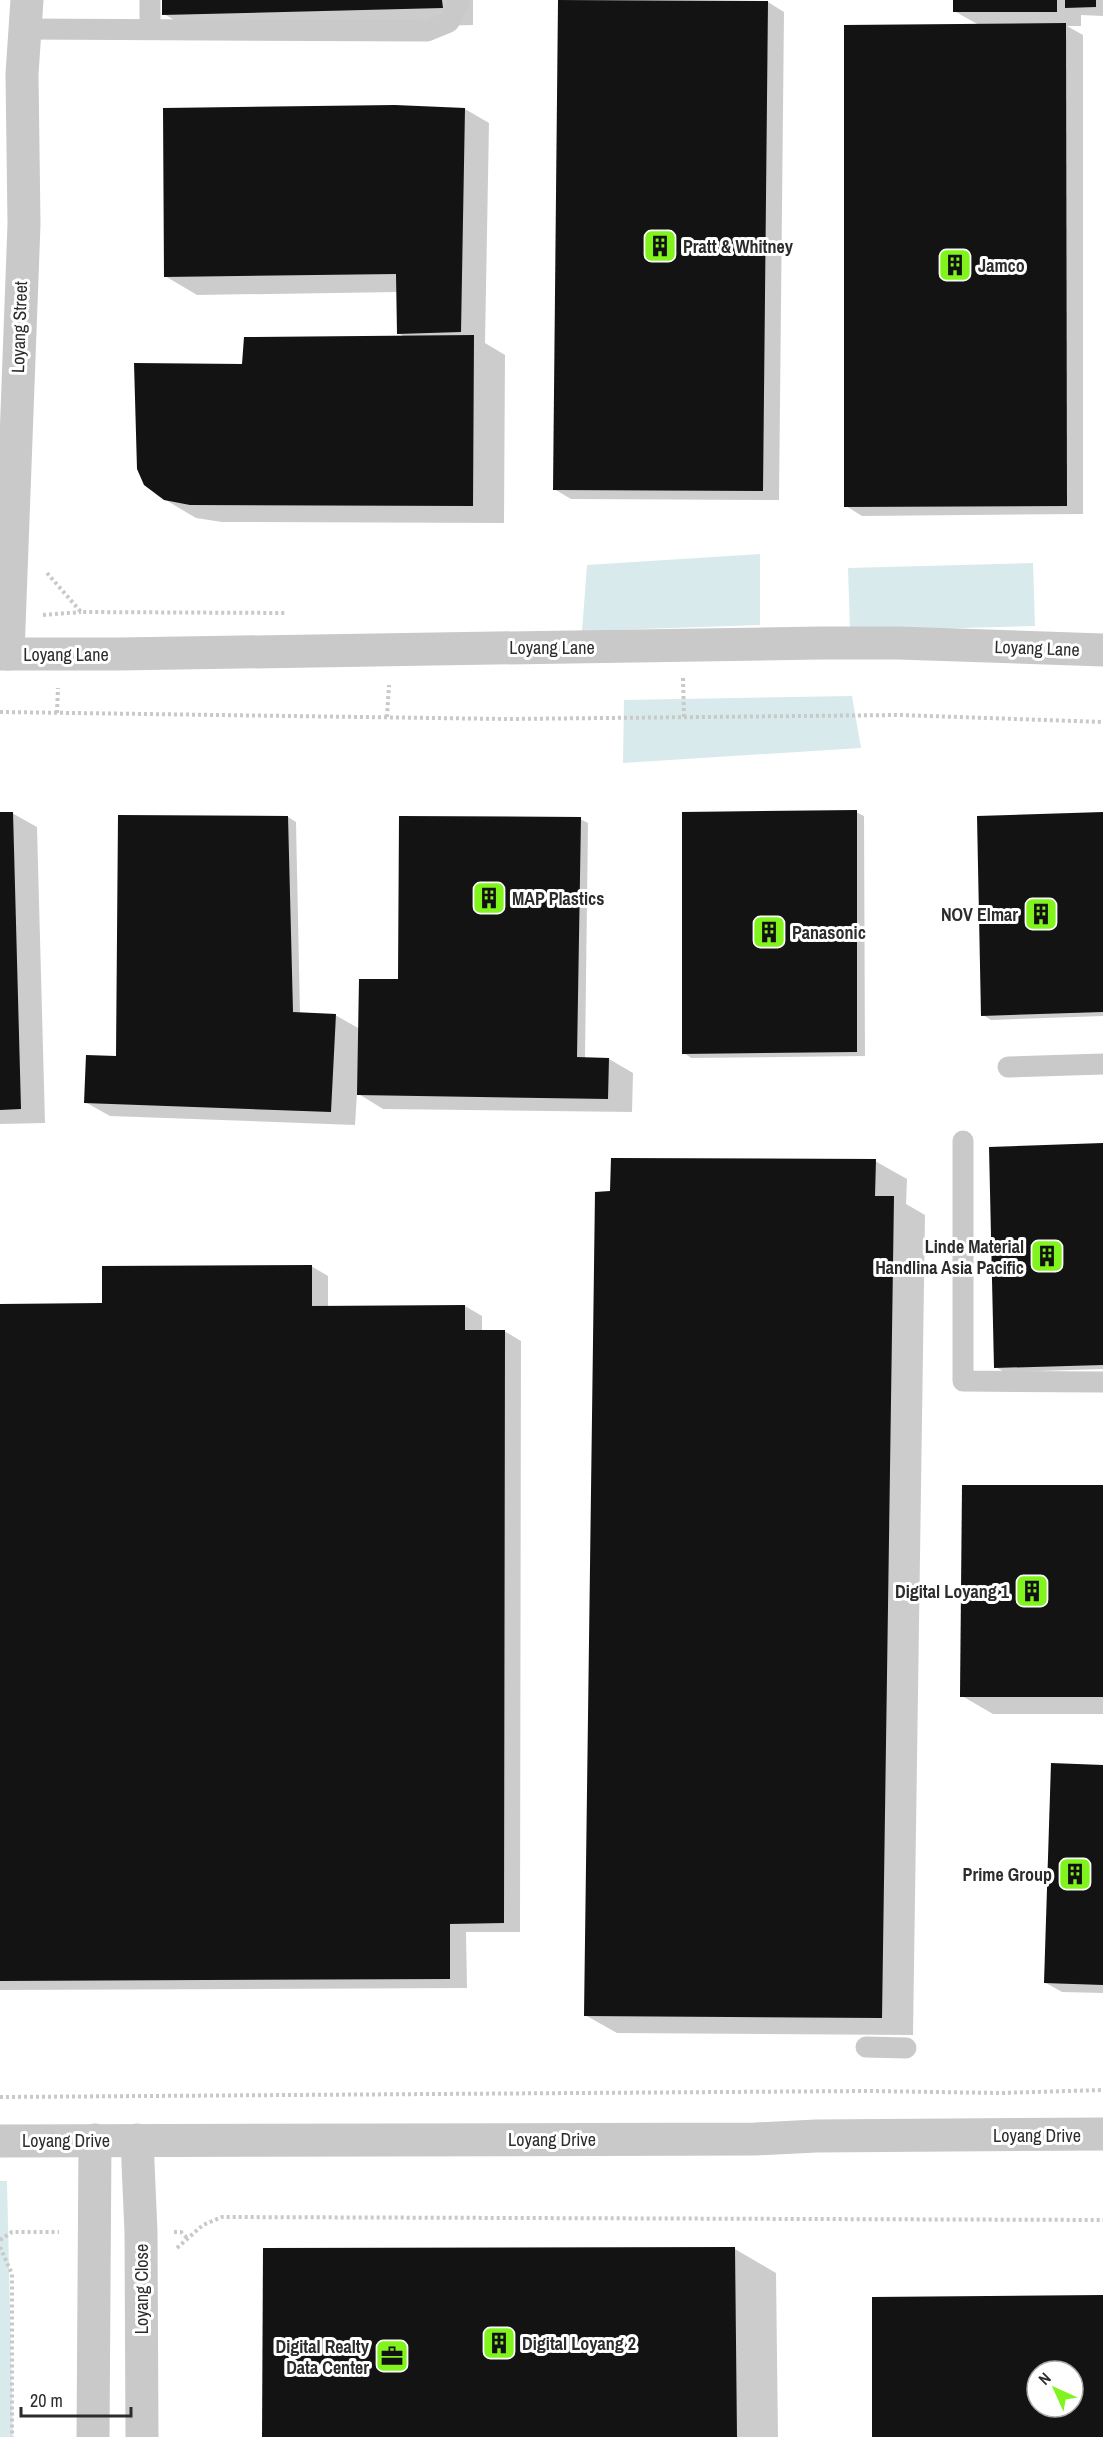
<svg xmlns="http://www.w3.org/2000/svg" width="1103" height="2437" font-family="'Archivo Narrow',sans-serif">
<rect width="100%" height="100%" fill="#fff"/>
<g fill="#d8eaec">
<polygon points="760,554 760,625 582,631 587,565"/>
<polygon points="1033,563 1035,626 850,631 848,568"/>
<polygon points="852,696 861,748 623,763 624,700"/>
<polygon points="0,2181 7,2181 13,2437 0,2437"/>
</g>
<g fill="#0003">
<polygon points="164,0 473,0 473,25 195,32 164,14"/>
<polygon points="954,0 1103,0 1103,16 1081,15 1081,26 1067,26 1083,35 1083,514 862,516 846,506 979,25 954,11"/>
<polygon points="768,2 784,12 779,500 571,499 554,489"/>
<polygon points="465,109 489,123 485,343 505,355 504,523 222,522 196,518 164,499 244,365 405,337 398,333 398,292 197,295 165,276"/>
<polygon points="856,812 864,816 865,1056 691,1058 684,1053"/>
<polygon points="12,813 37,827 45,1123 0,1124 0,814"/>
<polygon points="1103,813 1103,1016 991,1020 983,1015"/>
<polygon points="288,817 296,822 300,1014 335,1015 360,1029 399,981 580,819 588,823 585,1059 609,1059 633,1073 632,1112 383,1109 357,1093 355,1125 110,1116 85,1102"/>
<polygon points="1103,1145 1103,1369 1004,1372 996,1367"/>
<polygon points="875,1161 907,1179 906,1204 925,1215 913,2035 617,2033 585,2015 612,1193"/>
<polygon points="311,1266 328,1276 328,1307 465,1306 482,1316 482,1331 504,1331 521,1341 520,1932 466,1932 467,1988 0,1990 0,1305 103,1305"/>
<polygon points="1103,1487 1103,1714 993,1714 962,1696"/>
<polygon points="1103,1766 1103,1993 1062,1992 1046,1983"/>
<polygon points="735,2249 776,2273 778,2437 264,2437"/>
</g>
<g fill="#131313" fill-rule="evenodd">
<polygon points="162,0 442,0 443,8 162,15"/>
<polygon points="558,0 768,1 763,491 553,490"/>
<rect x="953" y="0" width="104" height="12"/>
<polygon points="1065,0 1096,0 1096,7 1065,8"/>
<polygon points="1066,23 1067,506 844,507 844,25"/>
<polygon points="395,105 465,108 461,332 397,334 396,274 164,277 163,108"/>
<polygon points="474,335 473,506 190,505 164,500 144,485 137,469 134,363 242,364 244,337"/>
<polygon points="857,810 857,1052 682,1054 682,812"/>
<polygon points="0,812 13,812 21,1109 0,1110"/>
<polygon points="1103,812 1103,1012 981,1016 977,816"/>
<polygon points="118,815 288,816 293,1012 336,1014 331,1112 84,1103 86,1055 116,1056"/>
<polygon points="399,816 581,817 577,1057 609,1058 608,1099 357,1095 359,979 398,979"/>
<polygon points="1103,1143 1103,1365 994,1368 989,1147"/>
<polygon points="611,1158 876,1159 875,1196 894,1196 882,2018 584,2016 595,1192 610,1191"/>
<polygon points="312,1265 312,1306 465,1305 465,1330 505,1330 504,1923 450,1924 450,1979 0,1981 0,1304 102,1303 102,1266"/>
<polygon points="962,1485 1103,1485 1103,1697 960,1697"/>
<polygon points="1051,1763 1103,1765 1103,1985 1044,1983"/>
<polygon points="735,2247 737,2437 262,2437 263,2248"/>
<path d="M1103,2295V2437H872V2297ZM1037,2371H1073V2407H1037Z"/>
</g>
<g fill="none" stroke-linecap="round" stroke-linejoin="round">
<g stroke="#c9c9c9" stroke-width="4" stroke-dasharray="3 3" stroke-linecap="butt">
<polyline points="47,573 81,612 286,613"/>
<polyline points="43,615 81,612"/>
<polyline points="683,678 684,717"/>
<polyline points="0,712 507,719 900,715 1103,722"/>
<polyline points="57,713 58,688"/>
<polyline points="387,717 389,685"/>
<polyline points="0,2097 868,2091 1001,2093 1103,2090"/>
<polyline points="174,2232 181,2232 187,2238"/>
<polyline points="0,2240 12,2232 59,2232"/>
<polyline points="0,2247 12,2274 12,2437"/>
<polyline points="177,2248 203,2225 222,2217 1103,2220"/>
</g>
<g stroke="#c9c9c9" stroke-width="21">
<polyline points="150,0 150,28"/>
<polyline points="25,29 427,31 449,22 459,0"/>
<polyline points="1008,1067 1103,1064"/>
<polyline points="963,1141 963,1381 1103,1382"/>
<polyline points="866,2047 906,2048"/>
</g>
<g stroke="#c9c9c9" stroke-width="33">
<polyline points="0,654 119,654 821,643 898,643 1103,650"/>
<polyline points="8,654 24,224 22,74 27,0"/>
<polyline points="137,2140 141,2232 142,2437"/>
<polyline points="0,2141 755,2139 816,2136 1103,2134"/>
<polyline points="93,2437 95,2140"/>
</g>
</g>
<defs>
<g id="building-square" transform="scale(1.725)"><rect x="-9" y="-9" width="18" height="18" rx="4" fill="#82f41d" stroke="#fff"/><path d="M-4-6H4V6H1V3H-1V6H-4ZM-2.5-4.3h1.7v1.8h-1.7ZM.8-4.3h1.7v1.8H.8ZM-2.5-1h1.7V.8h-1.7ZM.8-1h1.7V.8H.8Z" fill="#111"/></g>
<g id="office-square" transform="scale(1.725)"><rect x="-9" y="-9" width="18" height="18" rx="4" fill="#82f41d" stroke="#fff"/><path d="M-6-3h4V-5.5h4V-3h4V5H-6ZM-1-4.5V-3h2v-1.5ZM-6 0V1H6V0Z" fill="#111"/></g>
</defs>
<g fill-rule="evenodd">
<use href="#building-square" x="660" y="246"/>
<use href="#building-square" x="955" y="265"/>
<use href="#building-square" x="489" y="898"/>
<use href="#building-square" x="1041" y="914"/>
<use href="#building-square" x="769" y="932"/>
<use href="#building-square" x="1047" y="1256"/>
<use href="#building-square" x="1032" y="1591"/>
<use href="#building-square" x="1075" y="1874"/>
<use href="#building-square" x="499" y="2343"/>
<use href="#office-square" x="392" y="2356"/>
</g>
<g text-anchor="middle" dominant-baseline="central" stroke-width="6" stroke-linejoin="round" paint-order="stroke">
<g font-size="18" font-weight="bold" fill="#2c2c2c" stroke="#fff" text-anchor="start">
<text x="683" y="246">Pratt &amp; Whitney</text>
<text x="978" y="265">Jamco</text>
<text x="512" y="898">MAP Plastics</text>
<text x="1018" y="914" text-anchor="end">NOV Elmar</text>
<text x="792" y="932">Panasonic</text>
<text x="1024" y="1246" text-anchor="end">Linde Material<tspan x="1024" dy="21">Handlina Asia Pacific</tspan></text>
<text x="1009" y="1591" text-anchor="end">Digital Loyang 1</text>
<text x="1052" y="1874" text-anchor="end">Prime Group</text>
<text x="522" y="2343">Digital Loyang 2</text>
<text x="369" y="2346" text-anchor="end">Digital Realty<tspan x="369" dy="21">Data Center</tspan></text>
</g>
<g font-size="18" fill="#2c2c2c" stroke="#fff">
<text transform="translate(19 327) rotate(-88)">Loyang Street</text>
<text x="552" y="647">Loyang Lane</text>
<text transform="translate(1037 648) rotate(2)">Loyang Lane</text>
<text x="66" y="654">Loyang Lane</text>
<text x="1037" y="2135">Loyang Drive</text>
<text x="552" y="2139">Loyang Drive</text>
<text x="66" y="2140">Loyang Drive</text>
<text transform="translate(141 2289) rotate(-90)">Loyang Close</text>
</g>
</g>
<g transform="translate(1055 2389) rotate(315)"><circle r="28" fill="#ffffff" stroke="#ababab" stroke-width="1.5"/>
<path d="M0-4.5L10 22L0 15L-10 22Z" fill="#82f41d"/>
<text y="-9" font-size="16" font-weight="bold" text-anchor="middle" fill="#2c2c2c">N</text>
</g>
<path d="M21 2407v9h110v-9" fill="none" stroke="#2c2c2c" stroke-width="3"/>
<text x="30" y="2407" font-size="18" fill="#2c2c2c" stroke="#ffffff" stroke-width="4.5" paint-order="stroke">20 m</text>
</svg>
